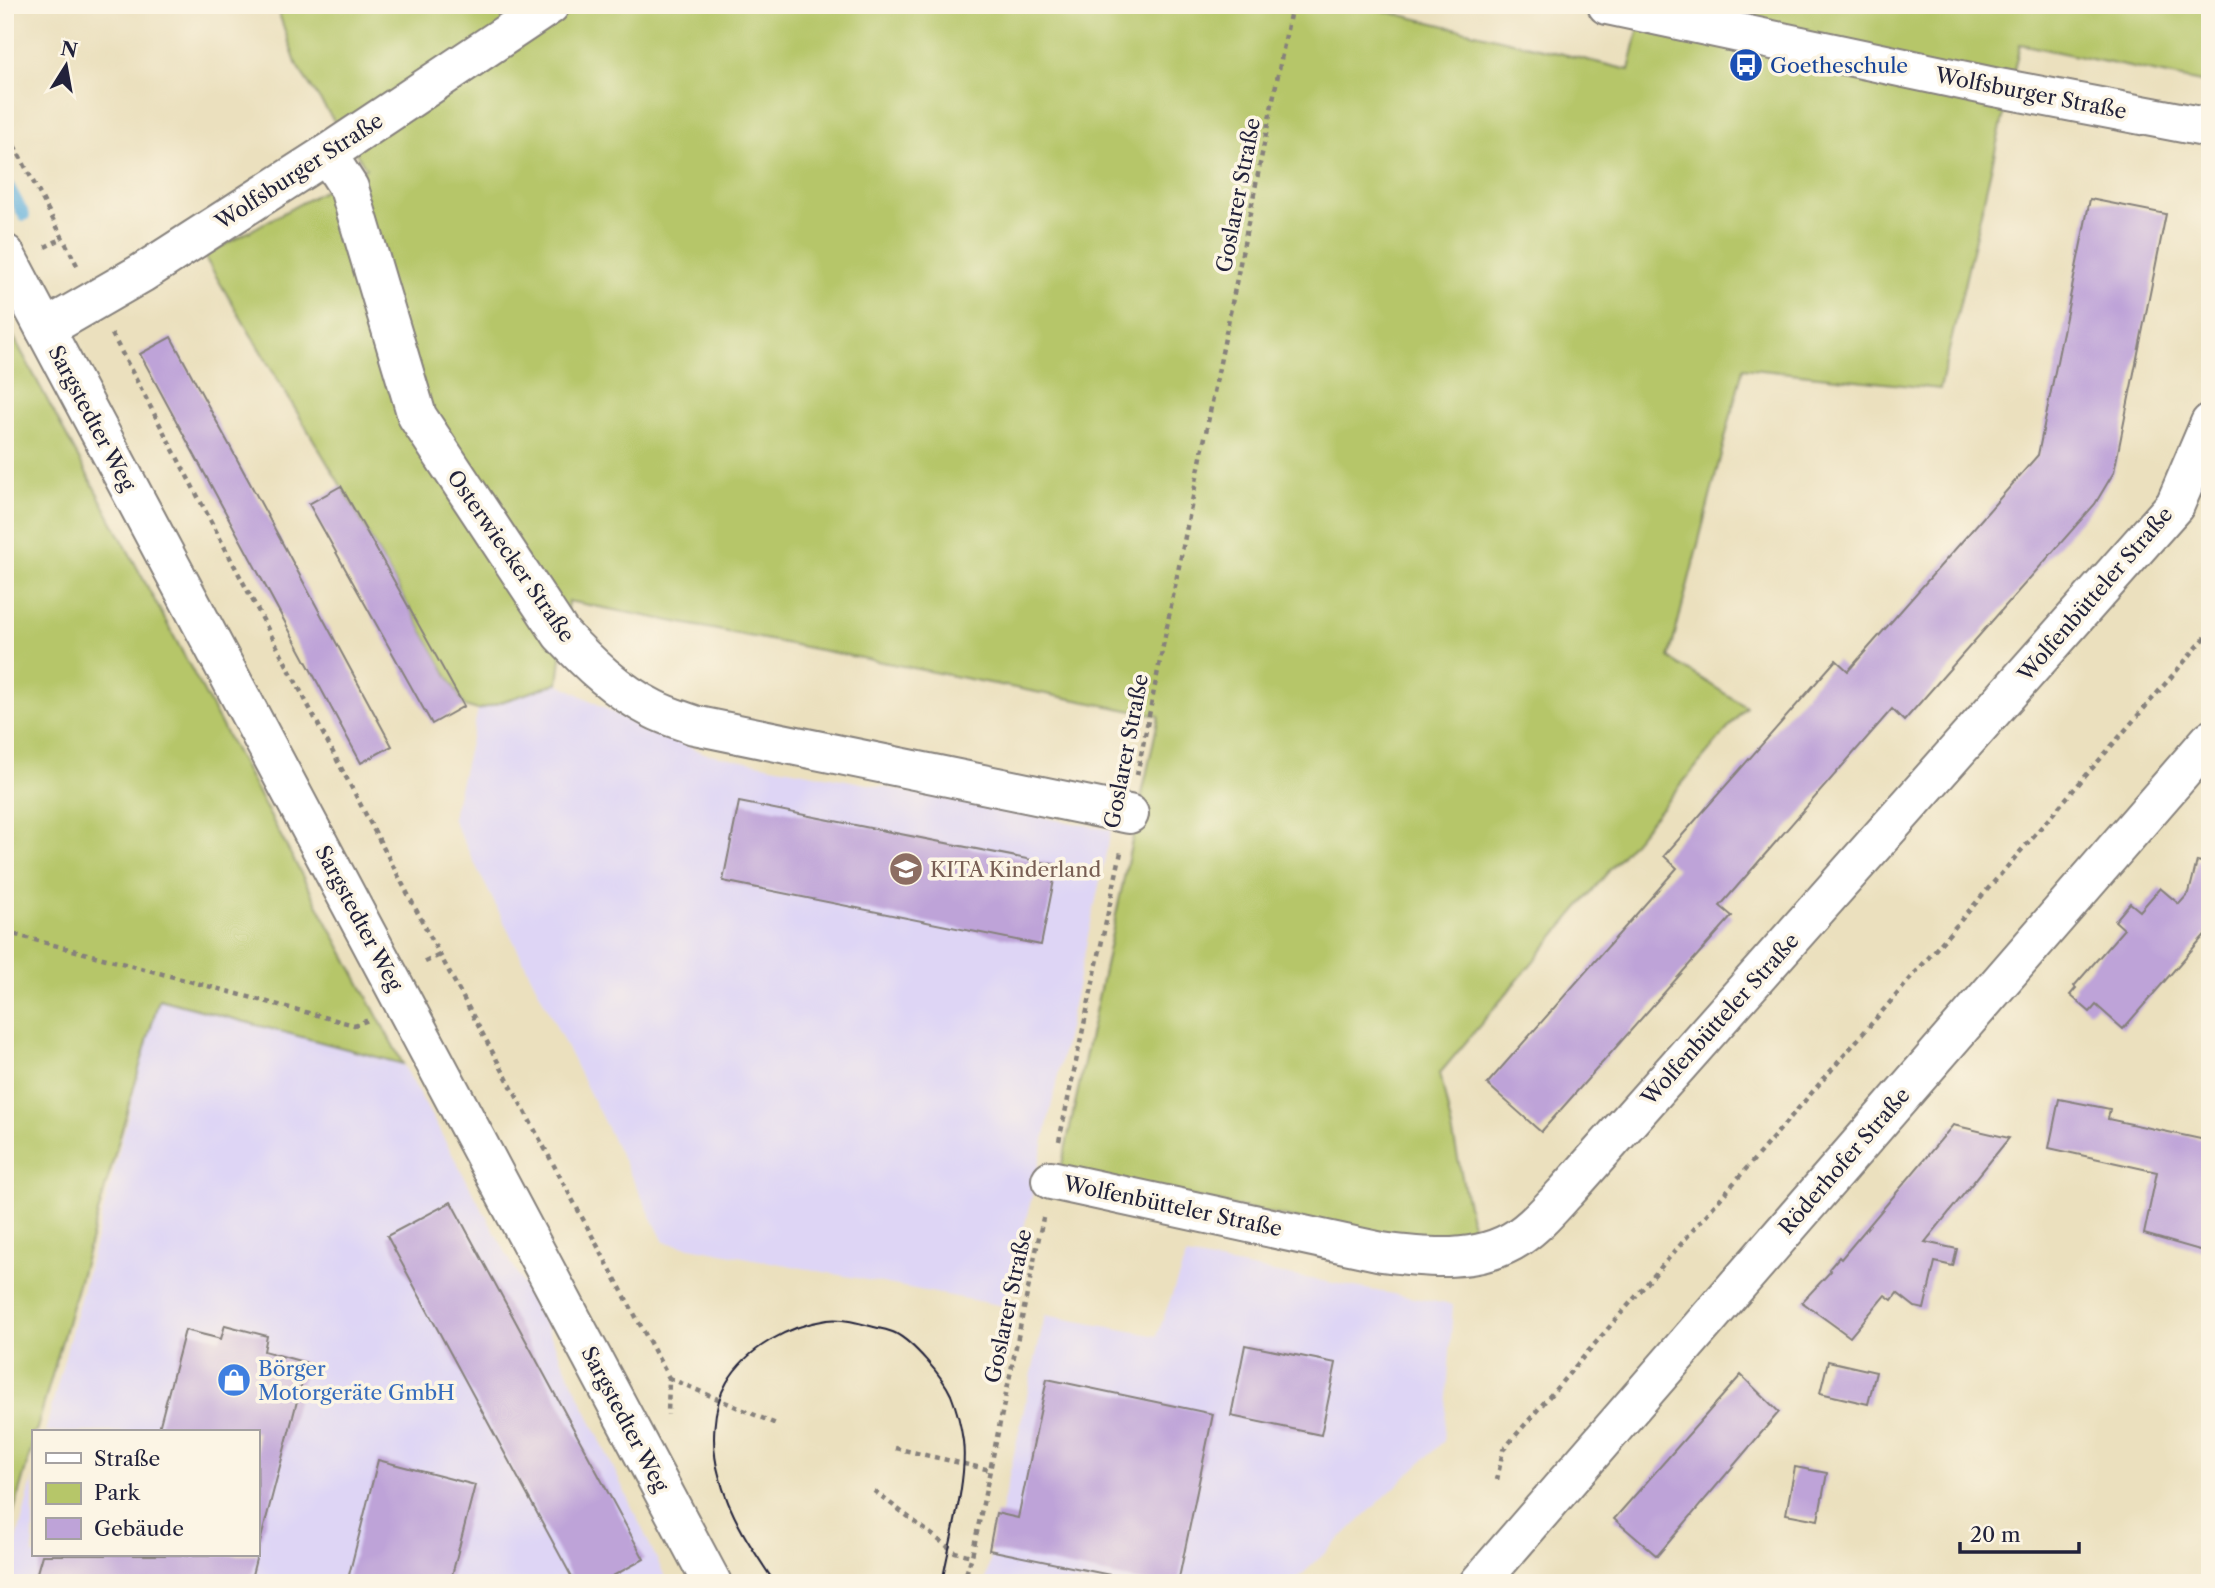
<svg xmlns="http://www.w3.org/2000/svg" width="2215" height="1588" font-family="'Libre Caslon Text',serif">
<rect width="100%" height="100%" fill="#fcf5e5"/>
<filter id="ink" filterUnits="userSpaceOnUse"><feTurbulence type="fractalNoise" baseFrequency=".0143" numOctaves="2"/><feDisplacementMap in="SourceGraphic" scale="14" xChannelSelector="R" yChannelSelector="G"/><feConvolveMatrix kernelMatrix="1 2 1 2 8 2 1 2 1" color-interpolation-filters="sRGB"/></filter>
<filter id="wash" filterUnits="userSpaceOnUse"><feTurbulence type="fractalNoise" baseFrequency=".00686" numOctaves="4" result="noise"/><feDisplacementMap in="SourceGraphic" scale="28" xChannelSelector="R" yChannelSelector="G"/><feGaussianBlur stdDeviation="1.57" result="paint"/><feColorMatrix in="noise" values="0 0 0 0 0 0 0 0 0 0 0 0 0 0 0 0 0 1.4 0 .05"/><feComposite in="paint" operator="in"/></filter>
<g filter="url(#wash)">
<rect width="100%" height="100%" fill="#ebe0be"/>
<g fill="#ded5f5">
<polygon points="558,683 612,712 704,753 1111,830 1031,1200 1004,1306 664,1242 452,818 478,710"/>
<polygon points="159,998 403,1064 547,1328 668,1583 6,1583 33,1477 33,1555 257,1555 257,1432 45,1432"/>
<polygon points="1186,1256 1453,1305 1444,1441 1293,1583 985,1583 1045,1315 1157,1336"/>
</g>
<g fill="#b6c669" stroke="#6c7452" stroke-width="2">
<polygon points="276,5 1359,5 1629,70 1644,5 2210,5 2210,84 2020,44 1940,389 1743,368 1669,658 1746,707 1440,1073 1473,1229 1406,1242 1061,1169 1159,716 568,601 558,683 478,710 464,706 341,486 204,256 366,168 297,66"/>
<polygon points="5,321 403,1064 159,999 36,1432 33,1432 33,1443 5,1542"/>
</g>
<g fill="none" stroke-linecap="round" stroke-linejoin="round">
<polyline stroke="#63b1dc" stroke-width="12" points="5,180 24,215"/>
</g>
<g id="blocks">
<g fill="#bea3d8">
<polygon points="2090,199 2166,214 2114,472 2095,504 1904,721 1892,709 1720,906 1732,916 1541,1132 1487,1084 1677,868 1664,856 1836,660 1848,671 2038,455"/>
<polygon points="171,337 392,746 361,763 140,354"/>
<polygon points="341,486 464,706 432,724 309,504"/>
<polygon points="739,802 1057,865 1041,945 723,881"/>
<polygon points="2197,861 2210,864 2209,930 2123,1029 2096,1005 2090,1012 2070,995 2076,988 2074,986 2124,929 2115,921 2130,903 2140,911 2160,888 2179,904 2189,893"/>
<polygon points="2059,1099 2110,1109 2108,1119 2210,1141 2210,1253 2144,1234 2157,1172 2049,1148"/>
<polygon points="1953,1125 2009,1138 1925,1242 1957,1249 1953,1266 1935,1262 1924,1309 1915,1307 1897,1293 1892,1300 1885,1295 1850,1337 1802,1302 1831,1271 1829,1269 1839,1257 1841,1259"/>
<polygon points="451,1202 644,1559 600,1583 575,1583 387,1236"/>
<polygon points="225,1325 267,1336 264,1351 307,1363 258,1550 257,1432 158,1432 185,1330 221,1339"/>
<polygon points="1245,1345 1336,1363 1321,1435 1231,1416"/>
<polygon points="1828,1361 1876,1372 1868,1404 1820,1393"/>
<polygon points="1741,1375 1779,1412 1657,1556 1614,1519"/>
<polygon points="1047,1379 1213,1414 1178,1583 1149,1583 989,1550 996,1513 1018,1518"/>
<polygon points="378,1460 475,1485 450,1583 347,1583"/>
<polygon points="1795,1467 1827,1473 1818,1520 1786,1514"/>
<polygon points="42,1555 257,1555 250,1583 34,1583"/>
<polygon points="1852,1578 1870,1581 1870,1583 1851,1583"/>
</g>
</g>
</g>
<g filter="url(#ink)">
<use href="#blocks" fill-opacity="0" stroke="#86817c" stroke-width="2"/>
<g fill="none" stroke-linecap="round" stroke-linejoin="round">
<g stroke="#86817c" stroke-width="42">
<g id="street">
<polyline points="1607,5 1994,87 2210,128"/>
<path d="M327,154L349,188L417,416L561,634C588,663 617,691 653,709C666,716 681,720 694,725L1129,814"/>
<polyline points="45,329 142,273 327,154 550,5"/>
<path d="M1051,1180L1382,1252C1426,1258 1479,1264 1519,1237C1537,1225 1551,1208 1566,1192L2175,505L2210,423"/>
</g>
</g>
<g stroke="#86817c" stroke-width="42">
<g id="secondary">
<polyline points="5,254 712,1583"/>
<polyline points="1479,1583 2210,740"/>
</g>
</g>
<g stroke="#86817c" stroke-width="4.5" stroke-dasharray="5 5" stroke-linecap="butt">
<polyline points="5,128 78,267"/>
<polyline points="45,247 63,238"/>
<polyline points="112,334 440,955 669,1378 668,1415"/>
<polyline points="1137,775 1292,5"/>
<polyline points="5,932 354,1025 369,1020"/>
<polyline points="425,962 440,955"/>
<polyline points="1059,1141 1121,852"/>
<polyline points="669,1378 776,1424"/>
<polyline points="895,1448 990,1470"/>
<polyline points="1497,1480 1503,1450 2210,632"/>
<polyline points="874,1491 955,1552 972,1556"/>
<polyline points="963,1583 972,1556 1043,1218"/>
<polyline points="1960,1583 1962,1574"/>
</g>
<use href="#street" stroke="#fff" stroke-width="38"/>
<use href="#secondary" stroke="#fff" stroke-width="38"/>
<path stroke="#22223b" stroke-width="2" d="M775,1583C752,1549 729,1515 719,1475C711,1448 712,1407 727,1382C747,1348 788,1326 827,1320C843,1318 860,1323 874,1327C881,1329 889,1330 895,1333C913,1342 943,1377 951,1395C957,1410 961,1426 963,1441C968,1480 949,1543 942,1583"/>
</g>
</g>
<defs>
<g id="bus-disc" transform="scale(1.75)"><circle r="9.5" fill="#1a4fb4" stroke="#fcf5e5"/><path d="M-5-6H5V4H4V6H2V4H-2V6H-4V4H-5ZM-3.5-4V0h7V-4ZM-3.5 1.2v1.5H-2V1.2ZM2 1.2v1.5H3.5V1.2Z" fill="#fff"/></g>
<g id="school-disc" transform="scale(1.75)"><circle r="9.5" fill="#8d6e63" stroke="#fcf5e5"/><path d="M0-5L7-2L0 1L-7-2ZM-4 1L0 2.5L4 1V4Q0 6-4 4Z" fill="#fff"/></g>
<g id="shop-disc" transform="scale(1.75)"><circle r="9.5" fill="#3f7fe0" stroke="#fcf5e5"/><path d="M-5-2.5h2.3a2.7 3.5 0 0 1 5.4 0H5L5.5 6h-11ZM-1.5-2.5h3a1.5 2.3 0 0 0-3 0Z" fill="#fff"/></g>
</defs>
<g fill-rule="evenodd">
<use href="#bus-disc" x="1746" y="65"/>
<use href="#school-disc" x="906" y="869"/>
<use href="#shop-disc" x="234" y="1380"/>
</g>
<g text-anchor="middle" dominant-baseline="central" stroke-width="7" stroke-linejoin="round" paint-order="stroke">
<g font-size="21" fill="#164399" stroke="#fcf5e5" text-anchor="start">
<text x="1770" y="65">Goetheschule</text>
</g>
<g font-size="21" fill="#22223b" stroke="#fcf5e5">
<text transform="translate(2031 93) rotate(11)">Wolfsburger Straße</text>
<text transform="translate(299 171) rotate(-33)">Wolfsburger Straße</text>
<text transform="translate(1238 195) rotate(-79)">Goslarer Straße</text>
<text transform="translate(92 418) rotate(62)">Sargstedter Weg</text>
<text transform="translate(511 556) rotate(55)">Osterwiecker Straße</text>
<text transform="translate(2095 594) rotate(-49)">Wolfenbütteler Straße</text>
<text transform="translate(1126 751) rotate(-79)">Goslarer Straße</text>
<text transform="translate(359 918) rotate(62)">Sargstedter Weg</text>
<text transform="translate(1720 1019) rotate(-48)">Wolfenbütteler Straße</text>
<text transform="translate(1844 1161) rotate(-49)">Röderhofer Straße</text>
<text transform="translate(1173 1206) rotate(12)">Wolfenbütteler Straße</text>
<text transform="translate(1008 1306) rotate(-78)">Goslarer Straße</text>
<text transform="translate(625 1419) rotate(62)">Sargstedter Weg</text>
</g>
<g font-size="21" fill="#785e54" stroke="#fcf5e5" text-anchor="start">
<text x="930" y="869">KITA Kinderland</text>
</g>
<g font-size="21" fill="#366cbe" stroke="#fcf5e5" text-anchor="start">
<text x="258" y="1368">Börger<tspan x="258" dy="24">Motorgeräte GmbH</tspan></text>
</g>
</g>
<rect width="2215" height="1588" fill="none" stroke="#fcf5e5" stroke-width="28"/>
<rect x="32" y="1430" width="228" height="126" fill="#fcf5e5" stroke="#a5a1a1" stroke-width="2"/>
<rect x="46" y="1453" width="35" height="10" fill="#ffffff" stroke="#a5a1a1" stroke-width="2"/>
<text x="94" y="1466" font-size="21" fill="#22223b">Straße</text>
<rect x="46" y="1483" width="35" height="21" fill="#b6c669" stroke="#a5a1a1" stroke-width="2"/>
<text x="94" y="1500" font-size="21" fill="#22223b">Park</text>
<rect x="46" y="1518" width="35" height="21" fill="#bea3d8" stroke="#a5a1a1" stroke-width="2"/>
<text x="94" y="1536" font-size="21" fill="#22223b">Gebäude</text>
<g transform="translate(66 66) rotate(11)" stroke="#fcf5e5" stroke-width="5" paint-order="stroke">
<path d="M0-5L12 26L0 18L-12 26Z" fill="#22223b"/>
<text y="-10" font-size="19" font-weight="bold" text-anchor="middle" fill="#22223b">N</text>
</g>
<path d="M1960 1542v10h119v-10" fill="none" stroke="#22223b" stroke-width="3.5"/>
<text x="1970" y="1542" font-size="21" fill="#22223b" stroke="#fcf5e5" stroke-width="5" paint-order="stroke">20 m</text>
</svg>
